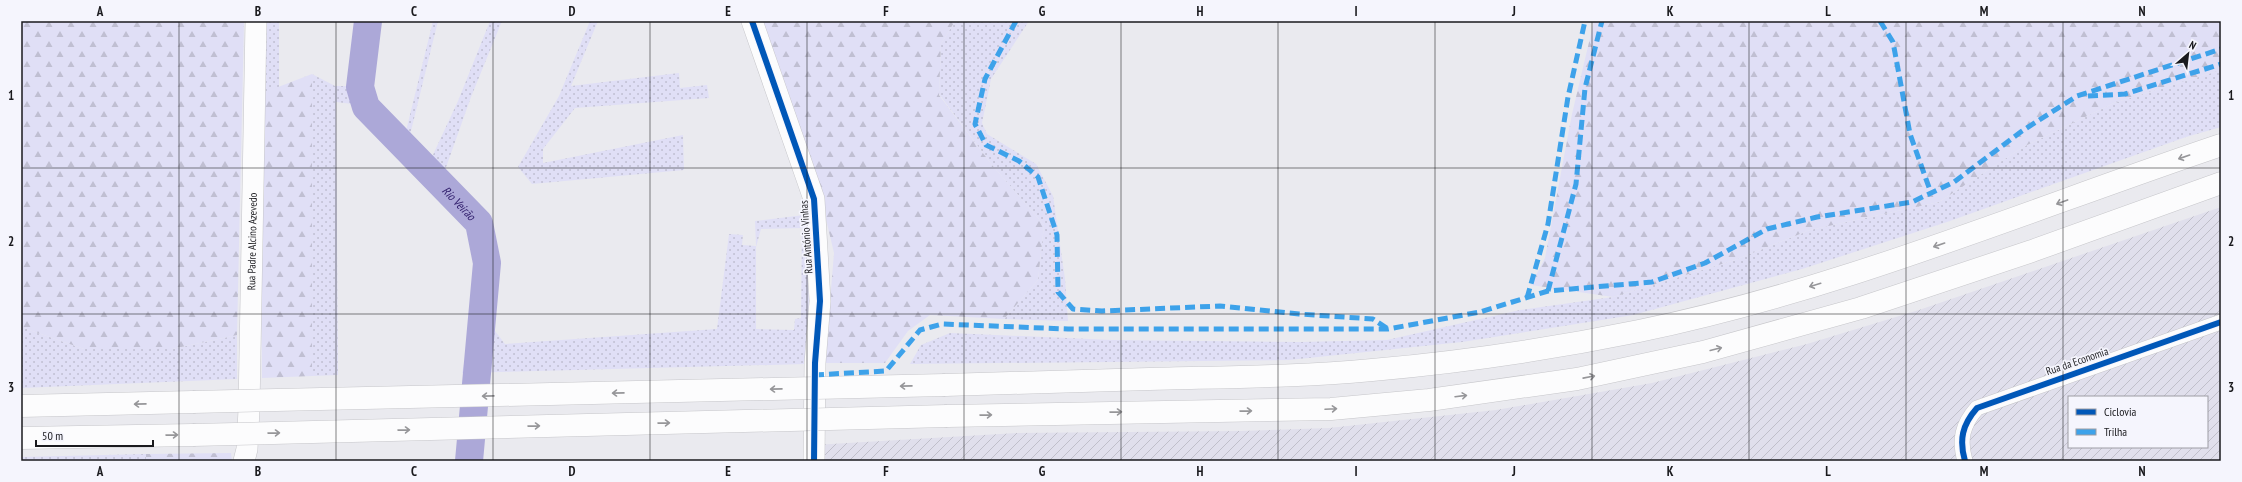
<svg xmlns="http://www.w3.org/2000/svg" width="2242" height="482" font-family="'PT Sans Narrow',sans-serif">
<defs>
<pattern id="industrial-furrows" width="10" height="10" patternUnits="userSpaceOnUse"><rect width="10" height="10" fill="#e0dfec"/><path d="M-1 1l2-2M0 10L10 0M9 11l2-2" fill="none" stroke="#c0bfca"/></pattern>
<pattern id="grass-dots" width="8" height="8" patternUnits="userSpaceOnUse"><rect width="8" height="8" fill="#e0dff6"/><path d="M2 2h.1M6 6h.1" fill="none" stroke="#c0bfd2" stroke-width="1.8" stroke-linecap="round"/></pattern>
<pattern id="forest-firs" width="22" height="20" patternUnits="userSpaceOnUse"><rect width="22" height="20" fill="#e0dff6"/><path d="M5 1l3.5 6h-7zM16 11l3.5 6h-7z" fill="#c0bfd2"/></pattern>
</defs>
<rect width="100%" height="100%" fill="#eaeaef"/>
<path fill="url(#industrial-furrows)" fill-rule="evenodd" d="M2221,207V461H820L814,445L1017,433L1241,431L1329,428L1496,410L1652,383L1807,344L1919,310ZM2069,397H2207V447H2069Z"/>
<g fill="url(#grass-dots)" fill-rule="evenodd">
<polygon points="263,21 279,21 279,89 260,94"/>
<path d="M362,21H374L366,87L406,131L433,21H438L410,135L431,159L458,101L490,21H502L471,97L444,173L485,219L493,266L489,323L505,344L717,329L729,234L743,235L742,245L756,246L755,221L804,215L808,229L811,331L805,364L462,373L472,328L480,269L469,225L352,104L336,102L338,375L312,376V74L335,86H355ZM802,228L801,318L795,319L794,330L756,329V247L761,229Z"/>
<polygon points="590,21 598,21 571,86 679,73 680,88 707,85 709,98 575,108 543,149 543,163 683,135 684,170 532,184 518,167 559,96"/>
<polygon points="955,21 1029,21 991,79 982,123 987,134 1036,164 1053,196 1065,279 1068,321 1004,319 1038,280 1044,225 992,165 939,94 941,44"/>
<polygon points="2221,70 2221,127 2186,137 1947,222 1802,269 1633,315 1462,342 1289,360 910,364 921,345 950,333 1112,340 1300,342 1387,340 1520,310 1613,297 1735,260 1810,230 1939,202 2023,147 2114,103"/>
<polygon points="21,327 84,349 172,349 237,335 237,379 21,388"/>
<polygon points="146,454 146,461 21,461 21,457"/>
</g>
<g fill="url(#forest-firs)">
<polygon points="21,21 244,21 237,335 172,349 84,349 21,327"/>
<polygon points="763,21 955,21 941,44 939,95 992,165 1044,225 1038,280 1004,319 930,315 908,331 885,363 825,363 834,253 818,185"/>
<polygon points="1594,21 2221,21 2221,70 2114,103 2023,147 1939,202 1810,230 1735,260 1613,297 1531,285 1545,258 1572,114"/>
<polygon points="312,74 312,376 262,378 260,94"/>
<polygon points="231,453 232,461 146,461 146,454"/>
</g>
<g fill="none" stroke-linecap="round" stroke-linejoin="round">
<path stroke="#aca8d8" stroke-width="28" id="s1" d="M368,21L360,87L366,107L479,223L487,263L469,461"/>
<g stroke="#c6c6ca" stroke-width="16">
<path id="street" d="M1965,461C1959,440 1962,425 1977,408L2221,322"/>
</g>
<g stroke="#c6c6ca" stroke-width="22">
<g id="secondary">
<polyline points="752,21 814,199 820,301 815,363 814,461"/>
<path id="s2" d="M244,461L247,449L249,409L256,21"/>
</g>
</g>
<g stroke="#c6c6ca" stroke-width="23">
<g id="highway">
<path d="M945,385C1013,383 1081,381 1149,379C1223,377 1298,377 1372,370C1462,362 1551,349 1639,331C1839,290 2028,210 2221,145"/>
<polyline points="21,406 193,402"/>
<polyline points="947,416 1331,409 1429,400 1577,379 1703,352 1861,308 2032,251 2221,183"/>
<polyline points="21,438 193,435"/>
</g>
</g>
<use href="#street" stroke="#fcfcfd" stroke-width="15"/>
<use href="#secondary" stroke="#fcfcfd" stroke-width="21"/>
<use href="#highway" stroke="#fcfcfd" stroke-width="22"/>
<g stroke="#c6c6ca" stroke-width="23" stroke-linecap="butt">
<g id="highway-bridge">
<polyline points="193,402 945,385"/>
<polyline points="193,435 947,416"/>
</g>
</g>
<use href="#highway-bridge" stroke="#fcfcfd" stroke-width="22"/>
<g stroke="#3da2ea" stroke-width="5" stroke-dasharray="10 5" stroke-linecap="butt">
<polyline points="1016,21 985,79 975,124 986,145 1019,161 1038,177 1057,235 1058,292 1073,309 1102,311 1220,306 1299,314 1373,319 1388,329"/>
<polyline points="1880,21 1893,42 1910,134 1931,193"/>
<polyline points="2088,96 2125,94 2221,64"/>
<polyline points="1548,291 1576,184 1585,88 1602,21"/>
<polyline points="1527,298 1548,224 1568,97 1585,21"/>
<polyline points="814,375 886,371 920,330 942,324 1068,329 1388,329 1480,312 1548,291 1652,282 1705,263 1767,229 1817,217 1912,202 1954,182 2022,131 2077,96 2221,49"/>
</g>
<g stroke="#f5f5fd" stroke-width="8">
<g id="cycleway">
<polyline points="752,21 814,199 820,301 815,363 814,461"/>
<path d="M1965,461C1959,440 1962,425 1977,408L2221,322"/>
</g>
</g>
<use href="#cycleway" stroke="#0057b8" stroke-width="6"/>
</g>
<defs><path id="oneway-shaft" d="M-6 0H5M1.5-3L5.5 0L1.5 3" fill="none" stroke-width="1.6" stroke-linecap="round" stroke-linejoin="round"/></defs>
<g stroke="#969699">
<use href="#oneway-shaft" transform="translate(2184 157) rotate(161)"/>
<use href="#oneway-shaft" transform="translate(2062 202) rotate(160)"/>
<use href="#oneway-shaft" transform="translate(1939 245) rotate(161)"/>
<use href="#oneway-shaft" transform="translate(1815 285) rotate(163)"/>
<use href="#oneway-shaft" transform="translate(1716 349) rotate(-14)"/>
<use href="#oneway-shaft" transform="translate(1589 377) rotate(-11)"/>
<use href="#oneway-shaft" transform="translate(906 386) rotate(179)"/>
<use href="#oneway-shaft" transform="translate(776 389) rotate(179)"/>
<use href="#oneway-shaft" transform="translate(618 393) rotate(179)"/>
<use href="#oneway-shaft" transform="translate(488 396) rotate(179)"/>
<use href="#oneway-shaft" transform="translate(1461 396) rotate(-7)"/>
<use href="#oneway-shaft" transform="translate(140 404) rotate(179)"/>
<use href="#oneway-shaft" transform="translate(1331 409) rotate(-3)"/>
<use href="#oneway-shaft" transform="translate(1246 411) rotate(-1)"/>
<use href="#oneway-shaft" transform="translate(1116 412) rotate(-1)"/>
<use href="#oneway-shaft" transform="translate(986 415) rotate(-1)"/>
<use href="#oneway-shaft" transform="translate(664 423) rotate(-1)"/>
<use href="#oneway-shaft" transform="translate(534 426) rotate(-1)"/>
<use href="#oneway-shaft" transform="translate(404 430) rotate(-1)"/>
<use href="#oneway-shaft" transform="translate(274 433) rotate(-1)"/>
<use href="#oneway-shaft" transform="translate(172 435) rotate(-1)"/>
</g>
<path fill="none" stroke="#1a1a1e" stroke-width="1" stroke-opacity="0.55" d="M179,21V461M336,21V461M493,21V461M650,21V461M807,21V461M964,21V461M1121,21V461M1278,21V461M1435,21V461M1592,21V461M1749,21V461M1906,21V461M2063,21V461M21,168H2221M21,314H2221"/>
<g text-anchor="middle" dominant-baseline="central" stroke-width="3.5" stroke-linejoin="round" paint-order="stroke">
<g font-size="11" fill="#1a1a1e" stroke="#f5f5fd">
<text transform="translate(806 237) rotate(-94)">Rua António Vinhas</text>
<text stroke="none"><textPath href="#s2" startOffset="220">Rua Padre Alcino Azevedo</textPath></text>
<text transform="translate(2077 361) rotate(-19)">Rua da Economia</text>
</g>
<g font-size="12" font-style="italic" fill="#301d6b" stroke="#f5f5fd">
<text stroke="none"><textPath href="#s1" startOffset="221">Rio Veirão</textPath></text>
</g>
</g>
<rect width="2242" height="482" fill="none" stroke="#f5f5fd" stroke-width="44"/>
<rect x="2068" y="396" width="140" height="52" fill="#f5f5fd" stroke="#9d9da4"/>
<rect x="2076" y="409" width="20" height="6" fill="#0057b8" stroke="#9d9da4"/>
<text x="2104" y="416" font-size="12" fill="#1a1a1e">Ciclovia</text>
<rect x="2076" y="429" width="20" height="6" fill="#3da2ea" stroke="#9d9da4"/>
<text x="2104" y="436" font-size="12" fill="#1a1a1e">Trilha</text>
<g transform="translate(2188 54) rotate(28)" stroke="#f5f5fd" stroke-width="3" paint-order="stroke">
<path d="M0-3L7 15L0 10L-7 15Z" fill="#1a1a1e"/>
<text y="-6" font-size="11" font-weight="bold" text-anchor="middle" fill="#1a1a1e">N</text>
</g>
<path d="M36 440v6h117v-6" fill="none" stroke="#1a1a1e" stroke-width="2"/>
<text x="42" y="440" font-size="12" fill="#1a1a1e" stroke="#f5f5fd" stroke-width="3" paint-order="stroke">50 m</text>
<rect x="22" y="22" width="2198" height="438" fill="none" stroke="#1a1a1e" stroke-width="1.5"/>
<g font-size="13" text-anchor="middle" font-weight="bold" fill="#1a1a1e">
<text x="100" y="16">A</text>
<text x="258" y="16">B</text>
<text x="414" y="16">C</text>
<text x="572" y="16">D</text>
<text x="728" y="16">E</text>
<text x="886" y="16">F</text>
<text x="1042" y="16">G</text>
<text x="1200" y="16">H</text>
<text x="1356" y="16">I</text>
<text x="1514" y="16">J</text>
<text x="1670" y="16">K</text>
<text x="1828" y="16">L</text>
<text x="1984" y="16">M</text>
<text x="2142" y="16">N</text>
<text x="11" y="100">1</text>
<text x="2231" y="100">1</text>
<text x="11" y="246">2</text>
<text x="2231" y="246">2</text>
<text x="11" y="392">3</text>
<text x="2231" y="392">3</text>
<text x="100" y="476">A</text>
<text x="258" y="476">B</text>
<text x="414" y="476">C</text>
<text x="572" y="476">D</text>
<text x="728" y="476">E</text>
<text x="886" y="476">F</text>
<text x="1042" y="476">G</text>
<text x="1200" y="476">H</text>
<text x="1356" y="476">I</text>
<text x="1514" y="476">J</text>
<text x="1670" y="476">K</text>
<text x="1828" y="476">L</text>
<text x="1984" y="476">M</text>
<text x="2142" y="476">N</text>
</g>
</svg>
